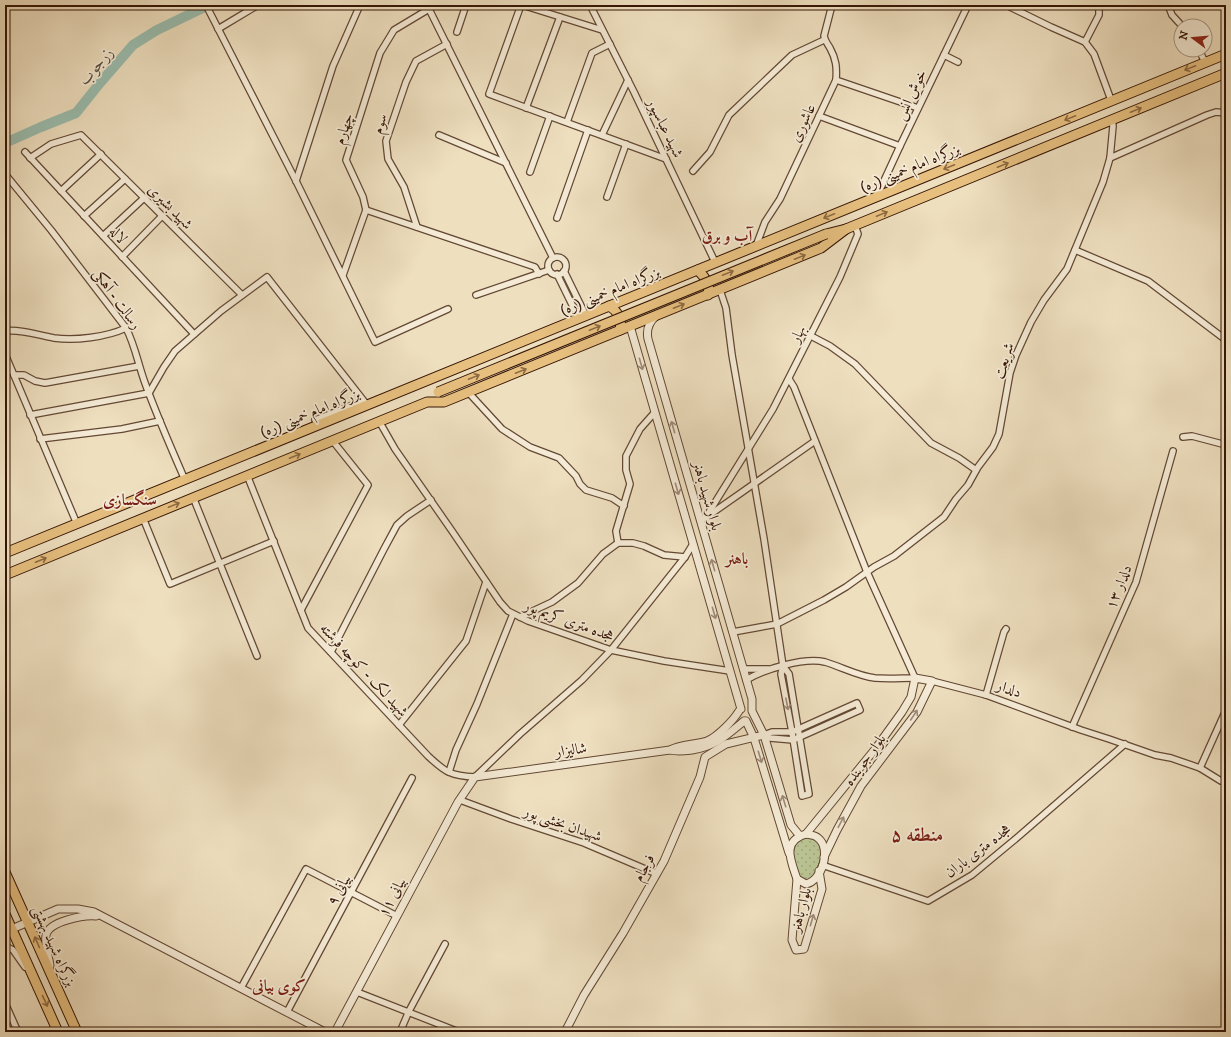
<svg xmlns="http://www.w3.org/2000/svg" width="1231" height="1037" font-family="'IM FELL DW Pica',Amiri,serif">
<defs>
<pattern id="grass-dots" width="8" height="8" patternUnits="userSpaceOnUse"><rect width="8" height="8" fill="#b9c292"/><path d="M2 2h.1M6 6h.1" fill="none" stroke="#a0a67c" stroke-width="1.8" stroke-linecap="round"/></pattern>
</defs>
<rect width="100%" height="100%" fill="#eedfbf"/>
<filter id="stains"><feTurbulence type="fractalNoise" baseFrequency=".005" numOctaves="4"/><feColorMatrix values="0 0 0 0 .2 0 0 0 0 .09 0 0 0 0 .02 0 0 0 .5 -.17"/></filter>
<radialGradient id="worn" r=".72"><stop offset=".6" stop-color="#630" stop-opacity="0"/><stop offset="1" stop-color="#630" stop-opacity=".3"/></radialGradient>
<path fill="url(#grass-dots)" stroke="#776c4c" d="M807,837C810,838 814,839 816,840C828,850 817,869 811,879L805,881L799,877C794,860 786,845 807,837Z"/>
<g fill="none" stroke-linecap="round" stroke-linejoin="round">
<polyline stroke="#9abdae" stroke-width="10" points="5,143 41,127 76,113 100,83 133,45 157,30 209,5"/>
<g stroke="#634834" stroke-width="8">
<g id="minor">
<polyline points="206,5 296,181 375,342 448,309"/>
<polyline points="427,5 553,258"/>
<polyline points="521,5 489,94 666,159"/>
<polyline points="522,5 602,30"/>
<polyline points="590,5 634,92 715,262"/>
<polyline points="1006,5 1051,27 1085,42 1094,54 1111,100"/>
<polyline points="1168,5 1172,15 1182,26"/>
<polyline points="218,29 258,5"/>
<polyline points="457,32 466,5"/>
<polyline points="1085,42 1099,15 1099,5"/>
<polyline points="1199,50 1205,62"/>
<polyline points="944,55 958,62"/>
<polyline points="836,80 918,108"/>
<polyline points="526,108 560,17"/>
<polyline points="819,116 900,146"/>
<polyline points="567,122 592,53 610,44"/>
<polyline points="439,135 506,163"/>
<polyline points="602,135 628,80"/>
<polyline points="25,152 194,334"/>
<polyline points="30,158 51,144 81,135 242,295"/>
<polyline points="1110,158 1207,115 1216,112 1226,113"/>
<polyline points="693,171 710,152 729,115 792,55 824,40"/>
<polyline points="530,172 550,116"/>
<path d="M5,174L51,230L126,328C135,345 138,364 145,383C157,416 171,448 185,480"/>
<polyline points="296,181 333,66 360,5"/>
<polyline points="61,191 101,154"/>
<polyline points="877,196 900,146 968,5"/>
<polyline points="607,197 626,144"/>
<polyline points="366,210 535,267 539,274"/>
<polyline points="84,216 125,179"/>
<polyline points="557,218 588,130"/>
<polyline points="417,227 404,187 388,159 386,141 406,82 416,61 447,44"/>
<polyline points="103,236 144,198"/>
<path d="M756,246L765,222L780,199L836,80C837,67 836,59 830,48C827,43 825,41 824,36L832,5"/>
<polyline points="1075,250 1148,281 1226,340"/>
<polyline points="122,257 162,216"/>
<circle cx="557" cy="266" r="9"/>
<polyline points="564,271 586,316"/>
<polyline points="557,274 579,319"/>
<polyline points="343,275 366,210 363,197 346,160 380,53 394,30 429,9"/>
<polyline points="720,290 726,308 732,355 764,539 783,666 781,674 792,732 802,796 809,794 789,674 783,666"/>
<polyline points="476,295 549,270"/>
<path d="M5,331C21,329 37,335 54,338C75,341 107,337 126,328"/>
<polyline points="811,336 830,346 855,364 931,443 959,458 976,470"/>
<polyline points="5,354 77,524"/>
<polyline points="14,375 24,375 35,381 45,383 139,366"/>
<polyline points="468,392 502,429 530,447 559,458 576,476 580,484 586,490 612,498 624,506"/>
<polyline points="30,415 149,393 164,367 175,351 221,311 267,277 367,405"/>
<polyline points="315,420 363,401"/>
<polyline points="379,421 395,449 452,531 500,602 508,611 528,621 611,650 664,661 730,671"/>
<polyline points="1183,437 1192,436 1226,445"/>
<polyline points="40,439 122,429 160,421"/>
<path d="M247,475L308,628L428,756C445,772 451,776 475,777L520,734L582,680L611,650L685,557L693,544"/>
<polyline points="193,497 257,656"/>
<polyline points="708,516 815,441"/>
<polyline points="143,518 170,584 274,541"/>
<polyline points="700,520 706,517 773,409 840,277 858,234 855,226"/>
<polyline points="618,543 616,531 630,484 626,470 626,456 640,429 655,412"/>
<polyline points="301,610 368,485 332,440"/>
<polyline points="520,617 552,602 578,583 603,554 618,543 633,543 644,546 664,555 685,557"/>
<polyline points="733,632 777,624 824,600 846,587 874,567 894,556 944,517 956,499 968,485 978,467 993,447 999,434 1010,373 1016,355 1031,322 1044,300 1067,269 1103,182 1110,158 1113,126 1112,120"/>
<polyline points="331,652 384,549 397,525 407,516 431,500"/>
<polyline points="743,669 768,669"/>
<path d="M746,680C765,669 804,657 825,662C842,667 858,676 875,678C888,679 902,678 915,678L867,572L794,387L789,379"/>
<polyline points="932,681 986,695 1081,730 1109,739 1155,755 1171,758 1200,768 1221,781 1226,781"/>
<polyline points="986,695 1004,632 1006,629"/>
<polygon points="857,703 860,710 793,740 770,738 764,735 772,732 792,732"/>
<polyline points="399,725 466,641 486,582"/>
<polyline points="1072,727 1136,582 1173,451"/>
<polyline points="1200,768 1226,710"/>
<polyline points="449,772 456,750 477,704 513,614"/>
<polyline points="460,800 511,819 584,843 657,874"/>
<polyline points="822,865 928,901 972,875 1019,836 1125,744"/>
<polyline points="5,946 13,950 25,967"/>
<polyline points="241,988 306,869 397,916"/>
<polyline points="357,992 459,1032"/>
<polyline points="5,1003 18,1032"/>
<polyline points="287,1012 412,778"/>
<polyline points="400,1032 409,1011 445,944"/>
</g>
</g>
<g stroke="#634834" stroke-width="9">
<g id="tertiary">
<path d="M656,316C649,322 646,329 648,339L752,699V711L764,735L791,825L800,836"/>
<polyline points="630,326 741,709"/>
<polyline points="746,721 754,738 789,853"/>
<path d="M670,750C678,752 684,751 692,750C716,746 726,736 744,721"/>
<polyline points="806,834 876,748 902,712 911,697 915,678 932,681 917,712 861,786 837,830 824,857"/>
<path d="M806,834C810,835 815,835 818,838C832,849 822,881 806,884L797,879C791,861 781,841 806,834Z"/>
<polyline points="797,879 792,940 796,950 804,949 822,889 819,871"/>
<polyline points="5,932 58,909 78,909 94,912 325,1032"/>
<path d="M50,966C49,957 44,944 46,935C49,921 84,915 96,916"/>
<path d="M335,1032L458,802L475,777L670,750C681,744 694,745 707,741C717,737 733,721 739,711"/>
<polyline points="565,1032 584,995 623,933 664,861 700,777 705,757 726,744 764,735"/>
</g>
</g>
<g stroke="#351505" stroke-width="11">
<g id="trunk">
<polyline points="826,234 846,229 1226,73"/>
<path d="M698,270C705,277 711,285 708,295"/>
<path d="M609,306C618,311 622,320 620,330"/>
<polyline points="5,553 1226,54"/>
<polyline points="5,575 427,402 444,402 821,248 846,229"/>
<polyline points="5,872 77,1032"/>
<polyline points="5,914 58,1032"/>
</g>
</g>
<use href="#minor" stroke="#f4ead5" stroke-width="5.5"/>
<use href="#tertiary" stroke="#f4ead5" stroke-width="7"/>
<use href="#trunk" stroke="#e7c080" stroke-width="9"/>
<g stroke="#351505" stroke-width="11" stroke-linecap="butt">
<polyline id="trunk-bridge" points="438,392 826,234"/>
</g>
<use href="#trunk-bridge" stroke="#e7c080" stroke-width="9"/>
</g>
<defs><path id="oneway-shaft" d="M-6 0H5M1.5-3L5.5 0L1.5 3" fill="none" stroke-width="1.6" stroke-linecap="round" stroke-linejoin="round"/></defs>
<g stroke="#8e6a42">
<use href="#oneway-shaft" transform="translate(1190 68) rotate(158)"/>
<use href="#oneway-shaft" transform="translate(1136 110) rotate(-22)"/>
<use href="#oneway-shaft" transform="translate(1070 118) rotate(158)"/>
<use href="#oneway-shaft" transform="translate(1003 165) rotate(-22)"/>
<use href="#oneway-shaft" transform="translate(949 167) rotate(158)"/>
<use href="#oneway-shaft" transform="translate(882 214) rotate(-22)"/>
<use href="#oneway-shaft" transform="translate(829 216) rotate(158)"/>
<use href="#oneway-shaft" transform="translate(800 257) rotate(-22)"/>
<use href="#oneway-shaft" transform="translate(728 273) rotate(-22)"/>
<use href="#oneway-shaft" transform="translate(679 306) rotate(-22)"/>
<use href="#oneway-shaft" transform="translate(595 328) rotate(-22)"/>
<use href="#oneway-shaft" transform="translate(521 371) rotate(-22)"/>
<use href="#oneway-shaft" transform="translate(474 377) rotate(-22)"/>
<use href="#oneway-shaft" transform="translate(295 456) rotate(-22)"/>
<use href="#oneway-shaft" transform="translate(174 505) rotate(-22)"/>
<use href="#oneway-shaft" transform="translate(41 560) rotate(-22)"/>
<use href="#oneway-shaft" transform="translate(37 942) rotate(-114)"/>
<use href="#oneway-shaft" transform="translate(45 1001) rotate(65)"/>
</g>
<g stroke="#9e8a77">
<use href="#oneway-shaft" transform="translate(641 364) rotate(74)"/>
<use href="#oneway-shaft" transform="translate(673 427) rotate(-106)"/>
<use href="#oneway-shaft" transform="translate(677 489) rotate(74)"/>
<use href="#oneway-shaft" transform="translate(713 565) rotate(-106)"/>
<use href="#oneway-shaft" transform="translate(714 613) rotate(74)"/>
<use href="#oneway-shaft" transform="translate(787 704) rotate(79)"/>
<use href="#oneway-shaft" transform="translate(914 715) rotate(-56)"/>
<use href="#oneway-shaft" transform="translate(760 757) rotate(73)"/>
<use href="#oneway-shaft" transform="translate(784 801) rotate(-107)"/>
<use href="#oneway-shaft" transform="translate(841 822) rotate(-62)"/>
<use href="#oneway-shaft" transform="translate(812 920) rotate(-73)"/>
</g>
<g text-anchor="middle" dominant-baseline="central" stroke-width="3.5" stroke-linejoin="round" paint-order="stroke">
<g font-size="15" fill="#351505" stroke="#f4ead5">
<text transform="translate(911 95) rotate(-64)">خوش انس</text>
<text transform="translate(803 123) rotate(-65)">عاشوری</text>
<text transform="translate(380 124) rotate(-74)">سوم</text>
<text transform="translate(665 128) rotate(64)">شهید عباسپور</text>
<text transform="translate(344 129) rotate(-72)">چهارم</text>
<text transform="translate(910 168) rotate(-22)">بزرگراه امام خمینی (ره)</text>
<text transform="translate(170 207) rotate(45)">شهید بشیری</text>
<text transform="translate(118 235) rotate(47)">لاله</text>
<text transform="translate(610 291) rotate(-22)">بزرگراه امام خمینی (ره)</text>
<text transform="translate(117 299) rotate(54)">رسالت - آهکی</text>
<text transform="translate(798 334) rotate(-63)">بهار</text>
<text transform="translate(1004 361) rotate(-73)">شریعت</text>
<text transform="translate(310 413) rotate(-22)">بزرگراه امام خمینی (ره)</text>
<text transform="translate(707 496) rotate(74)">بلوار شهید باهنر</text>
<text transform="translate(1119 587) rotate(-68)">دلدار ۱۳</text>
<text transform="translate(569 621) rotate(20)">هجده متری کریم پور</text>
<text transform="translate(364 670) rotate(47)">شهید لک - کوچه فرشته</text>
<text transform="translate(1009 689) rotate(20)">دلدار</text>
<text transform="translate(571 750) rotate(-8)">شالیزار</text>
<text transform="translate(865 760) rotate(-54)">بلوار جوینده</text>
<text transform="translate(563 824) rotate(19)">شهیدان بخشی پور</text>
<text transform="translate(978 851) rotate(-37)">هجده متری باران</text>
<text transform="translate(644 868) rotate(-61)">فرجام</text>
<text transform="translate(339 890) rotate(-62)">بیانی ۹</text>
<text transform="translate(392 897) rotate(-62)">بیانی ۱۱</text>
<text transform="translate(801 910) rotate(-75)">بلوار باهنر</text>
<text transform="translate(54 946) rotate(66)">بزرگراه شهید بهشتی</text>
</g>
<g font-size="16" font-style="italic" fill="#585040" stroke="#f4ead5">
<text transform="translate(96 66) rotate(-50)">زرجوب</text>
</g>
<g font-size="16" font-weight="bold" fill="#7a1f14" stroke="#f4ead5">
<text x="727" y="236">آب و برق</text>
<text x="130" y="500">سنگسازی</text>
<text x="737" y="559">باهنر</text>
<text x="279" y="986">کوی بیانی</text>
</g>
<g font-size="19" font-weight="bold" fill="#7a1f14" stroke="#f4ead5">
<text x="917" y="835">منطقه ۵</text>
</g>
</g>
<rect width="1231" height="1037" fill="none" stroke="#eedfbf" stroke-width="20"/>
<rect x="6" y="6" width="1219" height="1025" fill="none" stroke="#351505" stroke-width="2"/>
<rect x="10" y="10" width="1211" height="1017" fill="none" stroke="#351505"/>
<g transform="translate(1193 38) rotate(286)"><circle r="19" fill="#f4ead5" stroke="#a89582"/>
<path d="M0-3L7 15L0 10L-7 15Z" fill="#8f2418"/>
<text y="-6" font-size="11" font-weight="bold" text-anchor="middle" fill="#351505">N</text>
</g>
<rect width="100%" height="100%" filter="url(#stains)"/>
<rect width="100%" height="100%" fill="url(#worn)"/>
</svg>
